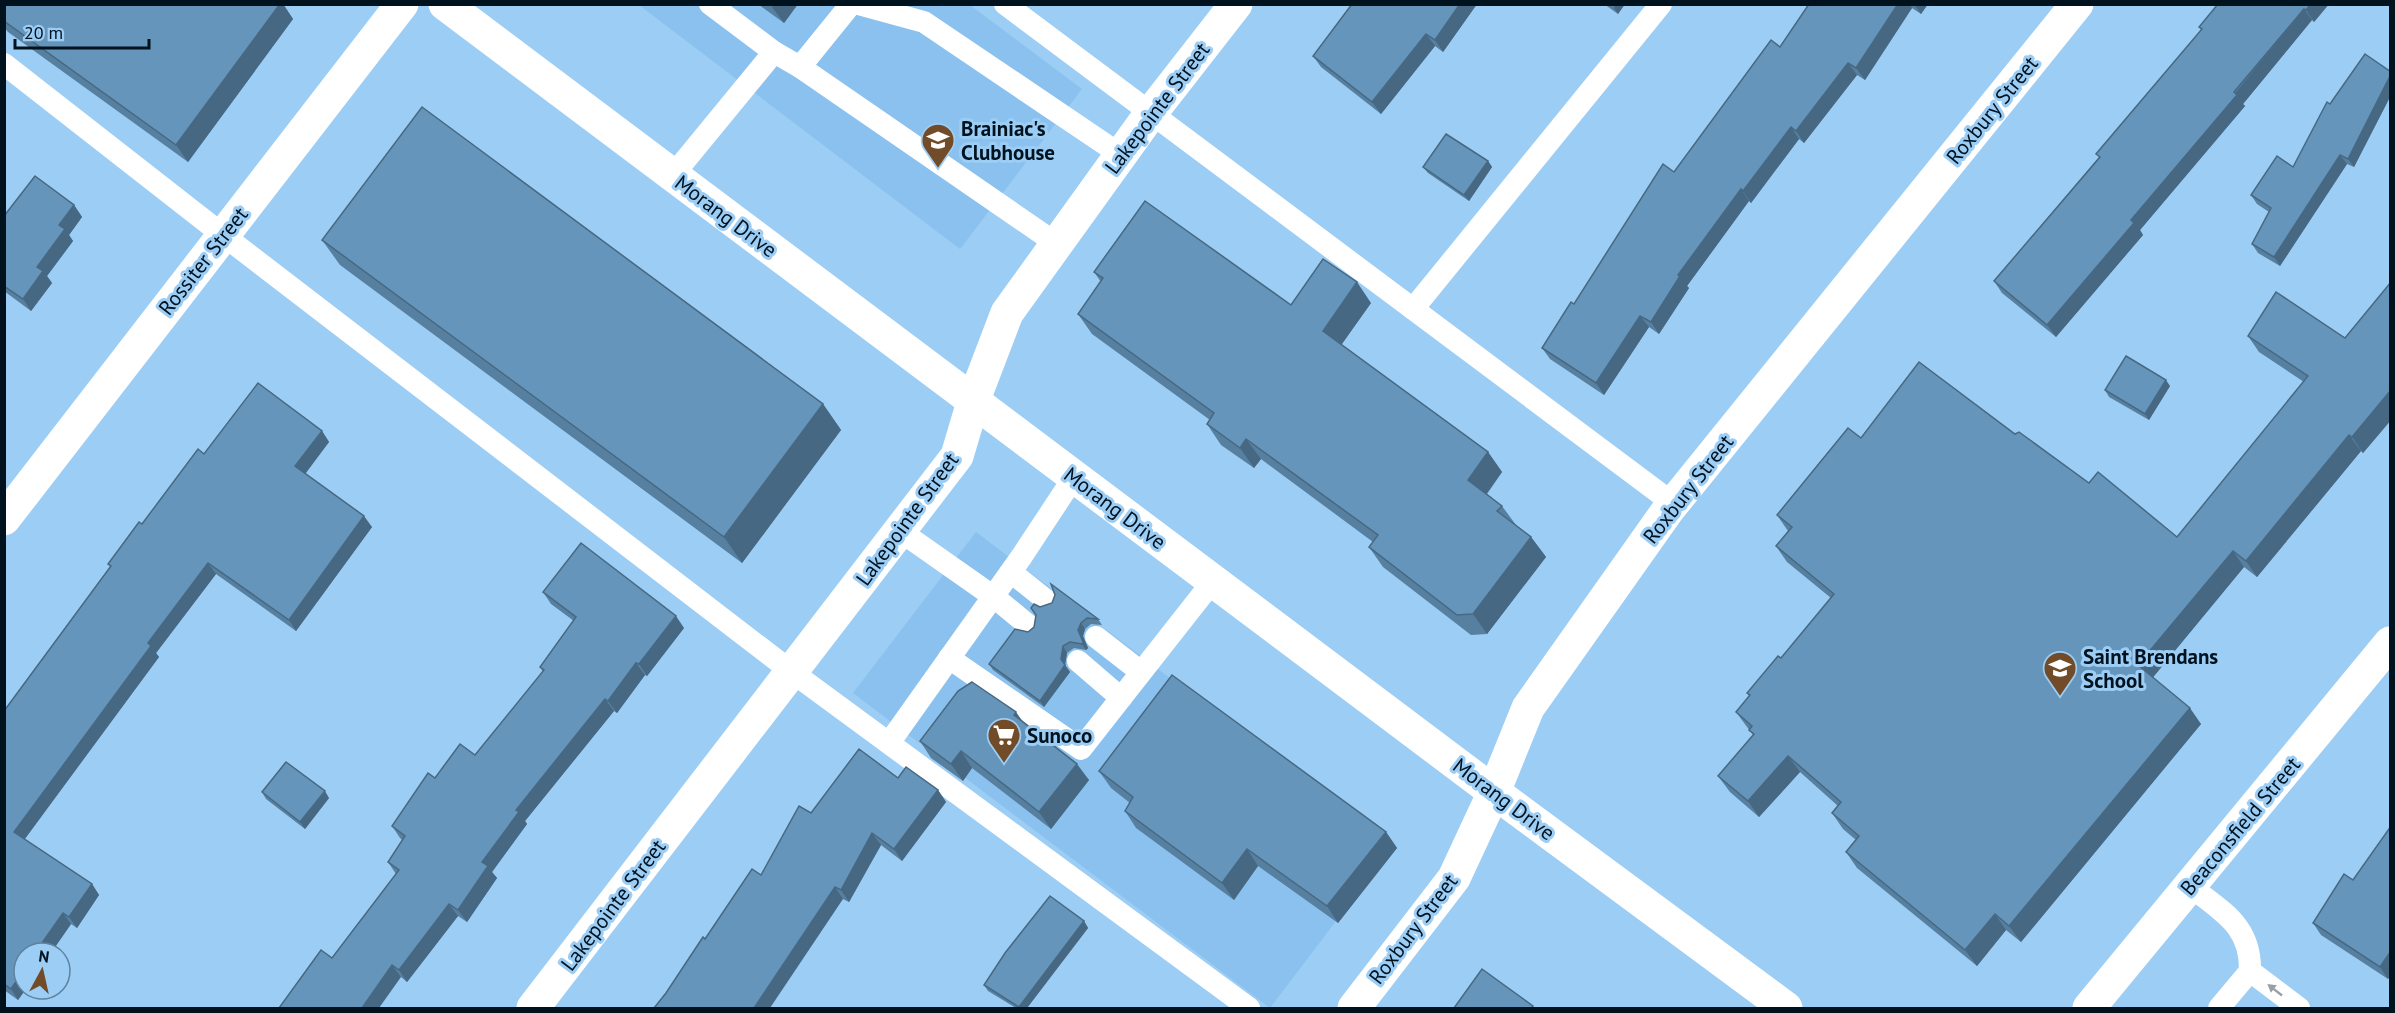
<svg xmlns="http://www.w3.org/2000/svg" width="2395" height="1013" font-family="'PT Sans',sans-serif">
<rect width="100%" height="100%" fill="#9ccdf5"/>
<g fill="#8ac1ee">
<polygon points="639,5 970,5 1082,89 960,249"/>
<polygon points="976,532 1393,846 1270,1008 853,693"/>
</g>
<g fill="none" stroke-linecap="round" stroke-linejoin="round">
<g stroke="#fff" stroke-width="22">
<polyline points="710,4 774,52 800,67 851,4"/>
<polyline points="858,4 924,22 1121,155"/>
<polyline points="1005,4 1674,504"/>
<polyline points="4,64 223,235 792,672 1249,1008"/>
<polyline points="800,67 1057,244"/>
<polyline points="673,175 774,52"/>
<polyline points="1413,309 1661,4"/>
<polyline points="900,531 994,597 1028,625"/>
<polyline points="1011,572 1046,600"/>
<polyline points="1096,637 1141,672"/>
<polyline points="949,658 1081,749 1121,698"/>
<polyline points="1078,661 1121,698 1213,581"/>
<polyline points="889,743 1022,556 1074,477"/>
<path d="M2190,886C2222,912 2251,925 2250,971L2219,1008"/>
<polyline points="2250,971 2299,1008"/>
</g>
<g stroke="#fff" stroke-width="33">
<polyline points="4,519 402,4"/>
<polyline points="533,1008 957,456 973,402 1007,313 1151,113 1236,4"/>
<polyline points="1354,1008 1454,878 1494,792 1528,708 1668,510 2077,4"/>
<polyline points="2089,1008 2390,643"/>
</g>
<polyline stroke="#fff" stroke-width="33" points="445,4 1494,792 1786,1008"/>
</g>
<g fill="#5780a0">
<polygon points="4,4 283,4 293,19 188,162 8,32 4,27"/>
<polygon points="758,4 798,4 784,23"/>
<polygon points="1352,4 1477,4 1443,52 1435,46 1381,114 1321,67 1313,56"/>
<polygon points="1604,4 1625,4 1618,14"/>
<polygon points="1809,4 1928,4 1921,14 1912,8 1865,80 1857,75 1804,143 1799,139 1751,203 1749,201 1687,286 1689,288 1659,334 1649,327 1604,395 1550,359 1542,348 1674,172 1780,47"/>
<polygon points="2329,4 2314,22 2312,20 2243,104 2245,106 2140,230 2143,235 2056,337 2002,293 1994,281 2099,157 2096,154 2201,30 2199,27"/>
<polygon points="2391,72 2391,95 2354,167 2347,164 2280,266 2258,253 2252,244 2269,212 2257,204 2251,195 2293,167 2330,104"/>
<polygon points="1488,161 1492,167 1469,201 1428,173 1423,167"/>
<polygon points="74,205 82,217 69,235 73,241 47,276 52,283 31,311 4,291 4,216"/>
<polygon points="322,240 823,404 841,430 742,563 340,265"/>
<polygon points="1094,272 1291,305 1371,303 1341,345 1488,452 1502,472 1487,494 1502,506 1516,525 1531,537 1546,557 1487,634 1471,635 1383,567 1369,547 1373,542 1261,459 1254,468 1221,445 1207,424 1210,420 1092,334 1078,314 1101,282"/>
<polygon points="2391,282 2391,420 2363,453 2361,451 2257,577 2244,567 2153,677 2201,724 2021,942 2006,930 1977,966 1857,868 1846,852 1856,840 1843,829 1832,813 1838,806 1800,772 1759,817 1730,792 1718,776 1753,735 1736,712 1749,696 1747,693 1781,658 1831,598 1787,562 1776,546 1788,531 1777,515 1861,438 2015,434 2089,483 2177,537 2304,382 2259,352 2248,336 2345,338"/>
<polygon points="2170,386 2149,420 2109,397 2105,390"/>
<polygon points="322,431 329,442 305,473 372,527 296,631 216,574 156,653 159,657 24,839 92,884 99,895 77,928 71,924 18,1000 4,990 4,711 110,567 108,564 142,524 204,454"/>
<polygon points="543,592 684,628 647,676 645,675 617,713 614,711 525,821 527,824 492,872 497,878 467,922 458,916 407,982 401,977 332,958 396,874 388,862 402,840 400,838 392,826 435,778 475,755 543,672 540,667 574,621 551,604"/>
<polygon points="1040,607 1098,619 1102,625 1091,624 1085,629 1083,636 1088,648 1086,650 1074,648 1067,653 1065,665 1070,672 1044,707 993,670 989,664 1034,627 1036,615"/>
<polygon points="1023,722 1089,780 1051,829 972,768 963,781 931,758 920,741"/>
<polygon points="1099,771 1386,832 1397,848 1338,923 1258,866 1234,900 1136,828 1125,811 1130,803 1111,788"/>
<polygon points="898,778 938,790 946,802 902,861 881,845 849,902 843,899 705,939 761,875"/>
<polygon points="262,792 329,798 305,829 266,799"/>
<polygon points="2391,826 2391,975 2388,979 2321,935 2313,923 2353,880"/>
<polygon points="1084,921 1088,928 1027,1008 1016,1008 988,991 984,985"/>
</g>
<g fill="#476882">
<polygon points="280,4 283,4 293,19 188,162 176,145"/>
<polygon points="774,4 798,4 784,23 772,7"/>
<polygon points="1460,4 1477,4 1443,52 1435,40"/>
<polygon points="1616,4 1625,4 1618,14 1614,8"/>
<polygon points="1898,4 1909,4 1912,8 1865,80 1856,68"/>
<polygon points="1914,4 1928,4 1921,14"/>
<polygon points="2311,4 2329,4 2314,22 2306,10"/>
<polygon points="2304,9 2312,20 2243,104 2245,106 2140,230 2143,235 2056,337 2047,325 2131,220"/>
<polygon points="1426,34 1435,46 1381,114 1372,102"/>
<polygon points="1848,63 1857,75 1804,143 1796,131"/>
<polygon points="2391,74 2391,95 2354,167 2348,159"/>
<polygon points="1791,127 1799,139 1751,203 1743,191"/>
<polygon points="2340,155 2347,164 2280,266 2274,257"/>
<polygon points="1488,161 1492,167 1469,201 1464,195"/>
<polygon points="1741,189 1749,201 1687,286 1689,288 1659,334 1651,322 1678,275"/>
<polygon points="74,205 82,217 69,235 73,241 47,276 52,283 31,311 23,299 37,267 59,225"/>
<polygon points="1357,282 1371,303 1337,351 1323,331"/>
<polygon points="1640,316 1649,327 1604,395 1596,383"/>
<polygon points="2166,380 2170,386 2149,420 2145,414"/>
<polygon points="2391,390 2391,420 2363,453 2352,437"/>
<polygon points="823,404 841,430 742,563 724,537"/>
<polygon points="322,431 329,442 303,477 295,466"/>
<polygon points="2349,435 2361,451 2257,577 2246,561"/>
<polygon points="1246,439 1261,459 1254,468 1240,448"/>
<polygon points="1488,452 1502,472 1482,500 1468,480"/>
<polygon points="364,516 372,527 296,631 289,620"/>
<polygon points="1531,537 1546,557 1487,634 1473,614"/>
<polygon points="2233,551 2244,567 2150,681 2138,665"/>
<polygon points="208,563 216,574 156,653 159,657 22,843 14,832 148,643"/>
<polygon points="676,616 684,628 647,676 639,664"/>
<polygon points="1081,623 1085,629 1083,636 1088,648 1086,650 1082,644 1078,630"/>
<polygon points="1063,646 1067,653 1065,665 1061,659"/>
<polygon points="636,663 645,675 617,713 608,701"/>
<polygon points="1065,665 1070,672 1044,707 1040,701"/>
<polygon points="605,699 614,711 525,821 527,824 492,872 497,878 467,922 458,910 482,862 516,810"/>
<polygon points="2190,708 2201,724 2021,942 2009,926"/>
<polygon points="1016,712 1028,729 1014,715"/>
<polygon points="961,751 972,768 963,781 951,764"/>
<polygon points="1788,756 1800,772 1759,817 1748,801"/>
<polygon points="1077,764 1089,780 1051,829 1039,812"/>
<polygon points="938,790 946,802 902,861 894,849"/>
<polygon points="325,791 329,798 305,829 300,822"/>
<polygon points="1386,832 1397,848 1338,923 1327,906"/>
<polygon points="872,833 881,845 849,902 841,890"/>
<polygon points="1247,849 1258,866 1234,900 1222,883"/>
<polygon points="92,884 99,895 77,928 69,917"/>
<polygon points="835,887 843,899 770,1008 754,1008"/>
<polygon points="449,904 458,916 407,982 399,970"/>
<polygon points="63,913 71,924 51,953 35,953"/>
<polygon points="1995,914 2006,930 1977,966 1965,950"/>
<polygon points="1084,921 1088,928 1027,1008 1020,1008 1019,1007"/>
<polygon points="2391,951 2391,975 2388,979 2380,967"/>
<polygon points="392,965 401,977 379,1008 362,1008"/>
<polygon points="24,970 24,989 26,989 18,1000 11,989"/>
</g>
<g fill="#6595ba" stroke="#476882" stroke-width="1.5">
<polygon points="4,4 280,4 176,145 4,21"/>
<polygon points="1352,4 1460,4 1435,40 1426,34 1372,102 1313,56"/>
<polygon points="1809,4 1898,4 1856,68 1848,63 1796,131 1791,127 1743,191 1741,189 1678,275 1680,276 1651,322 1640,316 1596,383 1542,348 1571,302 1574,304 1663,164 1674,172 1771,40 1780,47"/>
<polygon points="2218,4 2311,4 2306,10 2304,9 2234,92 2237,95 2131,220 2134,223 2047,325 1994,281 2100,157 2096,154 2202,29 2199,27"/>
<polygon points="2365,54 2391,72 2391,74 2348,159 2340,155 2274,257 2252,244 2271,208 2251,195 2277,156 2293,167 2327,102 2330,104"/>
<polygon points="422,107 823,404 724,537 322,240"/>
<polygon points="1446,134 1488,161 1464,195 1423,167"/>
<polygon points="35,176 74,205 59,225 65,229 37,267 43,271 23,299 4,286 4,216"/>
<polygon points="1145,201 1291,305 1323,259 1357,282 1323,331 1488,452 1468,480 1502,506 1497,511 1531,537 1473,614 1457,615 1369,547 1378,535 1246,439 1240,448 1207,424 1214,413 1078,314 1103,278 1094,272"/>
<polygon points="2391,282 2391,390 2352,437 2349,435 2246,561 2233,551 2138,665 2190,708 2009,926 1995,914 1965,950 1846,852 1859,836 1832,813 1841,802 1788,756 1748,801 1718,776 1754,734 1749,730 1752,726 1736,712 1750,695 1747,693 1778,656 1781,658 1834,594 1776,546 1792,527 1777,515 1848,428 1861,438 1919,362 2015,434 2019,432 2089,483 2098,472 2177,537 2308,376 2248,336 2276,292 2345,338"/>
<polygon points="2126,356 2166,380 2145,414 2105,390"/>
<polygon points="258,383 322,431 295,466 364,516 289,620 208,563 148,643 151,646 14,832 92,884 69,917 63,913 35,953 24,953 24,970 11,989 4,984 4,711 111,566 108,564 139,522 142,524 198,449 204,454"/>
<polygon points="581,543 676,616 639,664 636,663 608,701 605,699 516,810 519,812 482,862 488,866 458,910 449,904 399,970 392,965 362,1008 279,1008 321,950 332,958 399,870 388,862 405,836 392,826 428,773 435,778 460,744 475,755 544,670 540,667 576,617 543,592"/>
<polygon points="1051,584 1098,619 1087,618 1081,623 1078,630 1083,642 1082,644 1070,642 1063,646 1061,659 1065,665 1040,701 989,664 1015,629 1028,632 1034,627 1036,615 1031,608 1034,604 1040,607 1052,603 1055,595"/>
<polygon points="1172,675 1386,832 1327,906 1247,849 1222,883 1125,811 1133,797 1099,771"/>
<polygon points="972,682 1016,712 1014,715 1077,764 1039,812 961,751 951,764 920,741 958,691"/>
<polygon points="859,749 898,778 906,767 938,790 894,849 872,833 841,890 835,887 754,1008 654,1008 666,993 703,937 705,939 752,869 761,875 799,806 811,813"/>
<polygon points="286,762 325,791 300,822 262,792"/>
<polygon points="2391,826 2391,951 2380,967 2313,923 2344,874 2353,880"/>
<polygon points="1050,896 1084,921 1019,1007 984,985 1005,953"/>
<polygon points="1482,969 1533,1006 1531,1008 1454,1008"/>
</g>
<defs><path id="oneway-solid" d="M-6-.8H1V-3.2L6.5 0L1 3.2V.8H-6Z" transform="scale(1.5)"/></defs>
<use fill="#99a0a5" href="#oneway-solid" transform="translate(2275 990) rotate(-142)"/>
<defs>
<g id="school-pin" transform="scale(1.725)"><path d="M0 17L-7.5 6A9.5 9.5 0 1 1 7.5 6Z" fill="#724c28" stroke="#9ccdf5"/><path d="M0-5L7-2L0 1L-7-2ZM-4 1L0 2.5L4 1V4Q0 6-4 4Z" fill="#fff"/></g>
<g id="supermarket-pin" transform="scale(1.725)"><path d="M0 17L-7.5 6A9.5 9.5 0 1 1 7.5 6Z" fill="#724c28" stroke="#9ccdf5"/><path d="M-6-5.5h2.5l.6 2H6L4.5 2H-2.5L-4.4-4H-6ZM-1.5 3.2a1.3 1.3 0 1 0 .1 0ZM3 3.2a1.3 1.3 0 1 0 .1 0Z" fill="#fff"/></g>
</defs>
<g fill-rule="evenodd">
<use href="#school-pin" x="938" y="140"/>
<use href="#school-pin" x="2060" y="668"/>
<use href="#supermarket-pin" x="1004" y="735"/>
</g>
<g text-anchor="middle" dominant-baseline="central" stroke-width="6" stroke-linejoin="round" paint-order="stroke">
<g font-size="21" fill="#01121f" stroke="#9ccdf5">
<text transform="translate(1157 108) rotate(-53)">Lakepointe Street</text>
<text transform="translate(1992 110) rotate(-51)">Roxbury Street</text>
<text transform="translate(726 216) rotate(37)">Morang Drive</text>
<text transform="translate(203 261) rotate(-52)">Rossiter Street</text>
<text transform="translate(1688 489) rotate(-52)">Roxbury Street</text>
<text transform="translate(1115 508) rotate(37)">Morang Drive</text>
<text transform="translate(907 519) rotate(-54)">Lakepointe Street</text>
<text transform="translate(1504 799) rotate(37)">Morang Drive</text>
<text transform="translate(2240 826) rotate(-50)">Beaconsfield Street</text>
<text transform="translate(613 905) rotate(-53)">Lakepointe Street</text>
<text transform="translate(1413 929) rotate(-53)">Roxbury Street</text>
</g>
<g font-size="21" font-weight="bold" fill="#01121f" stroke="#9ccdf5" text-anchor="start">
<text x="961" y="128">Brainiac's<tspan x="961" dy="24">Clubhouse</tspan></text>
<text x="2083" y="656">Saint Brendans<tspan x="2083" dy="24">School</tspan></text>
<text x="1027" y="735">Sunoco</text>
</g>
</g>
<rect width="2395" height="1013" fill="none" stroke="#01121f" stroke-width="12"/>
<g transform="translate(42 971) rotate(8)"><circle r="28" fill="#9ccdf5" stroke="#5e829f" stroke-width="1.5"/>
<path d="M0-4.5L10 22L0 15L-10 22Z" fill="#724c28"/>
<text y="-9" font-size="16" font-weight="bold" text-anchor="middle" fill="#01121f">N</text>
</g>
<path d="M15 39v9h134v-9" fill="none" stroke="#01121f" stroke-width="3"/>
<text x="24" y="39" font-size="18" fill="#01121f" stroke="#9ccdf5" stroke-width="4.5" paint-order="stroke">20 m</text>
</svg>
